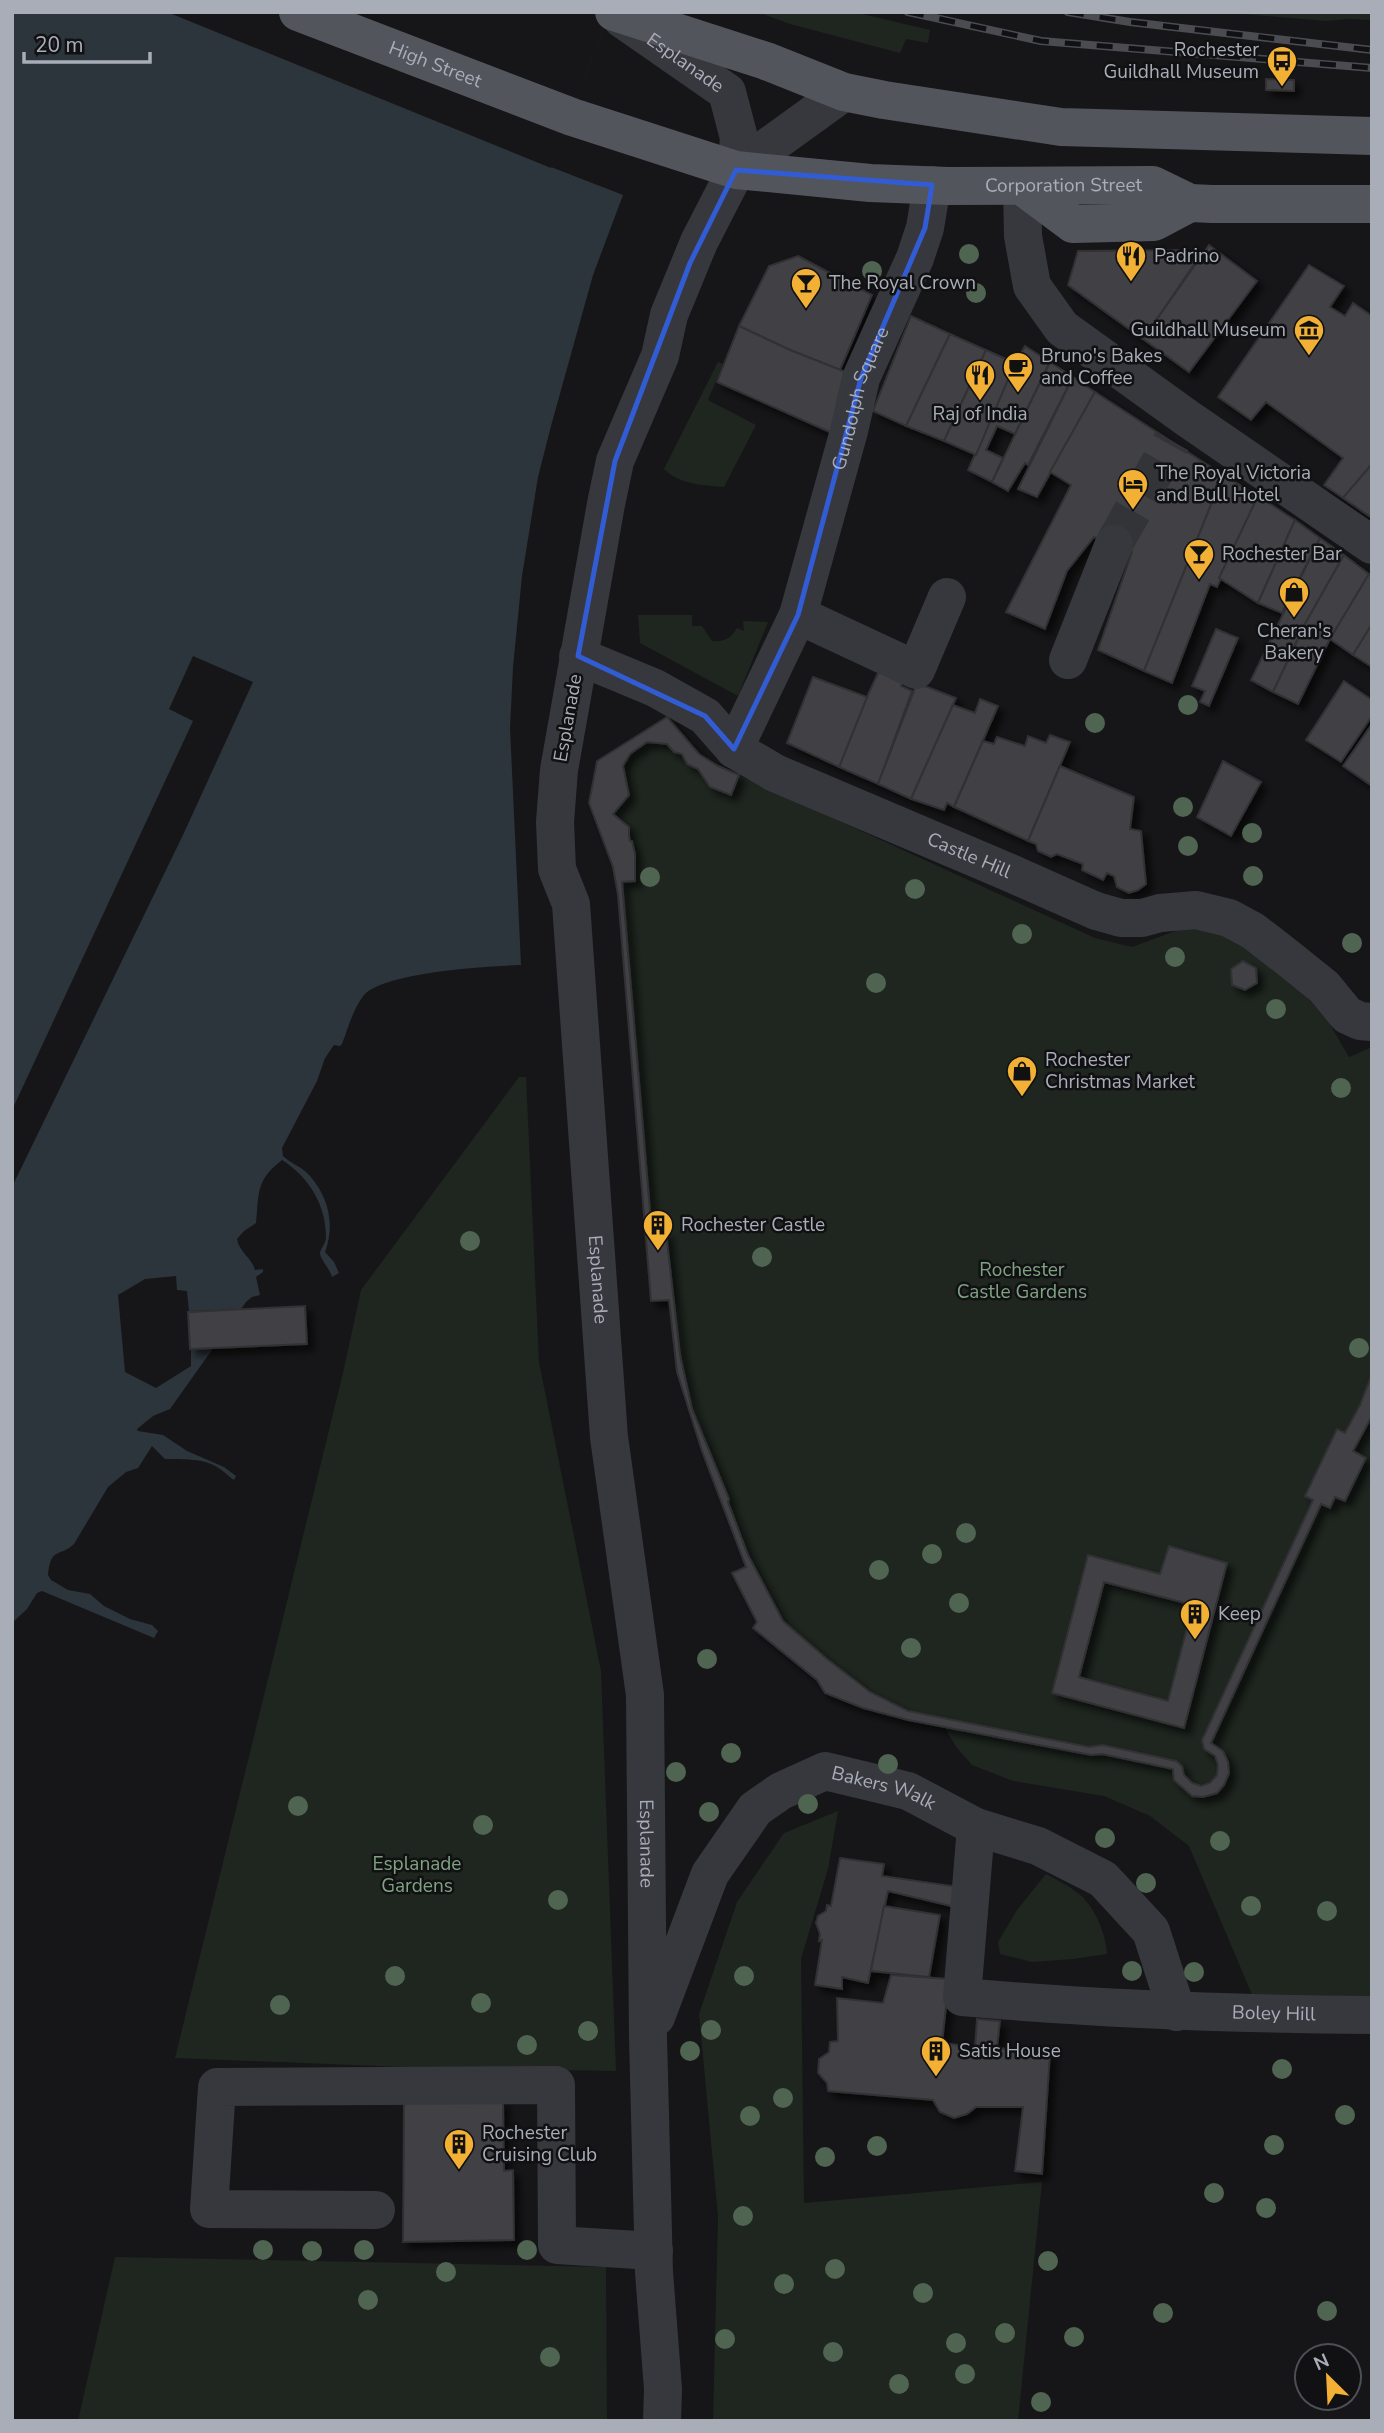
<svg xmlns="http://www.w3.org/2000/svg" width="1384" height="2433" font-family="'Nunito Sans',sans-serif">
<defs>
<filter id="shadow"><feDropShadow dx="6" dy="6" stdDeviation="3.5" flood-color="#0009"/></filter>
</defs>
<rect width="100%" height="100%" fill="#161618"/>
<g fill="#1e261f">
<polygon points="757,12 854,12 930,30 928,43 906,39 900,53 790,24"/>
<polygon points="1219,12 1372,12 1372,20 1349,19 1326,21"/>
<path d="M718,362L723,364L708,400L756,425L724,487C703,485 680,485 664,469Z"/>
<path d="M638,615H692V626H702L712,641C723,642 731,639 737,628L744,631L743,621L768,622L738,696L640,643Z"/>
<path d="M647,742L667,744L682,754L687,764L698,769L710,787L731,795L739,775L1095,938L1132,947L1189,926L1227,934L1288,975L1328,1021L1349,1057L1372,1047V1374L1360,1405L1345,1433L1336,1430L1305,1495L1313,1500L1203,1740L1204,1749C1243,1772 1189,1807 1182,1766L1176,1761L1089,1747L908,1711L870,1692L827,1659L783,1621L748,1555L692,1409L680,1355L666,1232L652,1234L622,882L635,880L633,841H630L613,814L629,795L623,766L629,756Z"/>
<polygon points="519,1077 526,1077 539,1362 601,1671 616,2071 428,2068 175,2058 343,1373 361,1290"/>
<path d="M1372,1416V1999L1256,2004L1189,1846L1150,1816L1104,1796L1013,1781L972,1765L957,1748L944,1727L1091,1755L1102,1754L1173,1769C1182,1826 1264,1782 1211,1742L1321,1504L1335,1497L1345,1501L1366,1458L1353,1451Z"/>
<polygon points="838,1811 828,1869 801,1959 804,2203 1042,2182 1018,2421 713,2421 718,2216 699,2014 737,1902 784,1833"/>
<path d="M1046,1874C1057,1880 1069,1886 1079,1894C1095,1907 1106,1934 1107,1954L1073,1959L1032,1962L1000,1954L998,1942L1017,1910Z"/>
<polygon points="115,2257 606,2267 607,2421 78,2421"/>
</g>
<path fill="#2c353c" d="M12,12H610L551,167L623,195L593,275L551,426L538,477L522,576L513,667L510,728L521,965C489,966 385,972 364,995C353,1009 348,1028 342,1044L340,1046L334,1045L325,1058L317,1081L282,1148L283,1156C291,1164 303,1167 310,1176C329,1198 335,1225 325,1252L334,1262L339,1273L332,1277C330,1269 320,1259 320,1253C321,1247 326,1244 326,1237C326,1205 309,1177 282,1160C256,1180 259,1192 256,1223L244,1231L237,1239C239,1252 252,1258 255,1270L263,1269V1272L256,1277L260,1295L252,1297L246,1302L170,1409L153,1416L137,1429L138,1431L163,1435L187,1451L224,1467L236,1476L234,1480C228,1476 225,1472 220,1469C204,1457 182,1460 165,1459L152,1446L138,1468L126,1472L108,1487L74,1544C59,1558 51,1546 48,1575L51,1580L68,1590L90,1594L104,1606L130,1619L152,1625L158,1631L154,1638L42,1591L37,1593L27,1609L12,1623Z"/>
<g fill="#161618">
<polygon points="167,12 610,12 551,168"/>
<polygon points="193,656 253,682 183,835 12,1187 12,1110 193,721 169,709"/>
<polygon points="176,1276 177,1290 187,1291 189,1311 246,1309 218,1348 191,1349 191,1366 156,1388 125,1372 118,1295 145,1279"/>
</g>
<g fill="#404145" stroke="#303034" stroke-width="2" fill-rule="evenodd" filter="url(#shadow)">
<polygon points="1266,79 1294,80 1294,91 1266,90"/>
<polygon points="1209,245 1257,281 1189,372 1143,339"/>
<polygon points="1178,250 1195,263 1143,339 1068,285 1078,251"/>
<polygon points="798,256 872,295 840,370 790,350 739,326 769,266"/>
<polygon points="1309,265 1344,286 1330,307 1345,316 1353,303 1372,316 1372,464 1343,498 1324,485 1343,458 1266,402 1251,420 1218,397"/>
<polygon points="911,316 950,334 906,426 873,411"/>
<polygon points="739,326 790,350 846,372 832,433 717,382"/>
<polygon points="950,334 986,350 944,441 906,426"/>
<polygon points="1025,346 1050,362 1015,434 997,426 986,450 1003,458 992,482 968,470 1015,363"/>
<polygon points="986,350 1015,363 976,455 944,441"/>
<polygon points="1050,362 1073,377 1028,465 1025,463 1008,491 992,482"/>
<polygon points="1073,377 1095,392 1037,497 1018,489"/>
<polygon points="1095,392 1223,475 1144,671 1098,650 1132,552 1094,537 1067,571 1045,629 1006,612 1071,485 1050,472"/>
<polygon points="1372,464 1372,518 1343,498"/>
<polygon points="1223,475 1258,496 1217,587 1210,584 1172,683 1144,671"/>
<polygon points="1258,496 1295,520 1258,603 1219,578"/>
<polygon points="1295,520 1320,538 1282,613 1258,603"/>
<polygon points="1320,538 1344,555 1305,624 1273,692 1251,680"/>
<polygon points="1344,555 1369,574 1330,639 1298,704 1273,692 1305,624"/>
<polygon points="1369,574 1372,576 1372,624 1353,655 1330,639"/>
<polygon points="1372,624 1372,667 1353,655"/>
<polygon points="1216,629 1238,638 1209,706 1200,702 1205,691 1192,686"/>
<polygon points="884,660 904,678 901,686 912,691 878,784 839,767 867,697"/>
<polygon points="813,677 867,697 839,767 787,743"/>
<polygon points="1344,681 1372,700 1372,716 1341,762 1306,740"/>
<polygon points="917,683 956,698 911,799 878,784"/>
<polygon points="980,699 998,706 954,807 947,803 944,810 911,799 953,705 975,713"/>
<polygon points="667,717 699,754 718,766 739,775 731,795 710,787 698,769 687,764 682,754 674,752 667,744 647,742 630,754 623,766 629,795 613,814 629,827 629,836 630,841 632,841 635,854 635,881 622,882 652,1234 666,1232 680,1355 692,1409 729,1499 728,1502 748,1555 783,1621 827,1659 870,1692 908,1711 1089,1747 1103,1745 1176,1761 1182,1766 1184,1775 1192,1783 1201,1786 1210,1783 1217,1775 1218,1765 1215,1756 1204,1749 1202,1740 1313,1500 1305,1496 1337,1429 1345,1433 1360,1405 1372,1374 1372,1416 1353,1451 1366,1458 1345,1501 1335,1497 1330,1508 1321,1504 1211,1743 1223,1751 1228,1762 1229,1773 1224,1785 1217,1793 1203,1797 1192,1796 1174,1780 1173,1769 1102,1754 1091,1755 908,1720 863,1708 825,1693 817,1680 753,1628 757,1622 732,1573 746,1567 702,1451 677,1372 669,1300 651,1301 618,895 613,867 589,803 597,761"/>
<polygon points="1372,724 1372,786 1343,766"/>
<polygon points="1050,735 1070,742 1028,841 954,807 983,741 994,744 997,737 1025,746 1028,736 1046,743"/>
<polygon points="1223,761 1261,782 1231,836 1197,817"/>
<polygon points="1060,766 1134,797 1130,829 1141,831 1146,884 1138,890 1129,893 1117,887 1114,876 1107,873 1103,880 1082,870 1083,864 1057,854 1051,857 1038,851 1036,844 1028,841"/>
<polygon points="1243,961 1256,968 1257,983 1245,990 1232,985 1231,969"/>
<polygon points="305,1306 307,1344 190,1349 188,1312"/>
<path d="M1169,1546L1227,1563L1184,1728L1052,1693L1088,1555L1160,1574ZM1104,1582L1193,1605L1168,1701L1079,1677Z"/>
<polygon points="840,1858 884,1864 882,1876 959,1887 955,1907 888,1891 868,1983 842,1977 842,1989 815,1985 822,1940 819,1941 820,1934 816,1923 818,1916 826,1911 827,1905 831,1906"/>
<polygon points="884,1906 940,1915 929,1977 871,1971"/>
<polygon points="891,1975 949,1979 942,2043 975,2047 977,2019 1000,2021 997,2048 1050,2053 1042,2174 1015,2171 1023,2107 976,2107 967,2114 954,2118 940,2112 933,2100 828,2091 827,2083 818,2073 819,2059 829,2052 830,2042 838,2041 837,1998 883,2003"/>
<polygon points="503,2101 504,2171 513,2170 514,2240 403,2242 404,2102"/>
</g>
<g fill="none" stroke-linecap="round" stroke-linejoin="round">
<polyline stroke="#333438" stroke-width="38" stroke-dasharray="38 19" stroke-linecap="butt" points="1114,544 1172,441"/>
<g stroke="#37383d" stroke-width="38">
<path id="s1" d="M622,19L727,92L739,138L736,170L699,242L669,315L660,356L615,461L606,504L559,770L555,822L557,869L571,904L609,1437L645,1695L648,2037L654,2272L663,2389L662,2421"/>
<polyline points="736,170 844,92"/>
<polyline points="1022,186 1023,236 1032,286 1062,328 1187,418 1372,545"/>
<polyline points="798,615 916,670 947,597"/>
<path id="s2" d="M578,656L655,688L705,716L734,749L775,773L1008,872L1096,911L1121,918H1142L1160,913L1196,910L1229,918L1253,931L1288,958L1324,987L1347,1015L1360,1021L1372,1022"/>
<polyline points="1068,660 1114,544"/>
<path id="s3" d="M734,749L798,615L849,431L861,378L915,258L925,228L932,185"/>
<path id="s4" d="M976,1827L962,1997C1099,2009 1235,2014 1372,2015"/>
<path id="s5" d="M656,2017L710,1874L755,1809L781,1791L825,1771L908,1791L976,1827L1038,1846L1103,1879L1151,1931L1177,2012"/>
<polyline points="376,2210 209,2209 217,2087 556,2085 557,2245 654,2251"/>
</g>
<g stroke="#53555c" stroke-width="38">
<path id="s6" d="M298,12L572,117L736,170L870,183L948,186L1153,185L1190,203L1212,204H1372"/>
<polyline points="614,12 766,61 844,92 884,100 1061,127 1372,136"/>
<polyline points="1022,186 1073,224 1154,222 1190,203"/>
</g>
<g stroke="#4a4c52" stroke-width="8">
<g id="rail">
<polyline points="908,12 1041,41 1372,68"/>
<polyline points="1068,12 1130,22 1372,50"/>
</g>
</g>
<use href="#rail" stroke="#111113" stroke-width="5" stroke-dasharray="16" stroke-linecap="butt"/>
</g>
<g fill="#506452">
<circle cx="969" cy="254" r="10"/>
<circle cx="872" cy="271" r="10"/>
<circle cx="976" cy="293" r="10"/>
<circle cx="1188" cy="705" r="10"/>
<circle cx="1095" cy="723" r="10"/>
<circle cx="1183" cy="807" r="10"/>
<circle cx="1252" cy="833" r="10"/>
<circle cx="1188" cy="846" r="10"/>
<circle cx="1253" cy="876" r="10"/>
<circle cx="650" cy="877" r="10"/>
<circle cx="915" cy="889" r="10"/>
<circle cx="1022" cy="934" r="10"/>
<circle cx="1352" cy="943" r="10"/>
<circle cx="1175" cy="957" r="10"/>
<circle cx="876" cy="983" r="10"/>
<circle cx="1276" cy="1009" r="10"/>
<circle cx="1341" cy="1088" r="10"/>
<circle cx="470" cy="1241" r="10"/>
<circle cx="762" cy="1257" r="10"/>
<circle cx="1359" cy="1348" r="10"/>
<circle cx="966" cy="1533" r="10"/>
<circle cx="932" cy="1554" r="10"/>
<circle cx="879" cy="1570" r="10"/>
<circle cx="959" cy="1603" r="10"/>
<circle cx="911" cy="1648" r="10"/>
<circle cx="707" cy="1659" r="10"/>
<circle cx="731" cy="1753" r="10"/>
<circle cx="888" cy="1764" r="10"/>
<circle cx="676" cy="1772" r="10"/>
<circle cx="808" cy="1804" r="10"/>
<circle cx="298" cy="1806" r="10"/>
<circle cx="709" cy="1812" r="10"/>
<circle cx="483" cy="1825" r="10"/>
<circle cx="1105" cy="1838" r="10"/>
<circle cx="1220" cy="1841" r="10"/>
<circle cx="1146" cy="1883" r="10"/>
<circle cx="558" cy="1900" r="10"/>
<circle cx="1251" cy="1906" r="10"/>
<circle cx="1327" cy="1911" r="10"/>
<circle cx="1132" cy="1971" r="10"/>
<circle cx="1194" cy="1972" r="10"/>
<circle cx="395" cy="1976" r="10"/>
<circle cx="744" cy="1976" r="10"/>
<circle cx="481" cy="2003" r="10"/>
<circle cx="280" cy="2005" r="10"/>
<circle cx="711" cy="2030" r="10"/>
<circle cx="588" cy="2031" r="10"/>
<circle cx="527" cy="2045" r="10"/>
<circle cx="690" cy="2051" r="10"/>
<circle cx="1282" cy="2069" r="10"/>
<circle cx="783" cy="2098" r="10"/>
<circle cx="1345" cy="2115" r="10"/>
<circle cx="750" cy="2116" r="10"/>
<circle cx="1274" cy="2145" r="10"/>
<circle cx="877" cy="2146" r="10"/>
<circle cx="825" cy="2157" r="10"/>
<circle cx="1214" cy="2193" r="10"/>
<circle cx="1266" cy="2208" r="10"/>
<circle cx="743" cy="2216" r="10"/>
<circle cx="263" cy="2250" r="10"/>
<circle cx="364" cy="2250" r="10"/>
<circle cx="527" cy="2250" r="10"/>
<circle cx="312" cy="2251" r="10"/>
<circle cx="1048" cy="2261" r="10"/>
<circle cx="835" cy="2269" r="10"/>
<circle cx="446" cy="2272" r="10"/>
<circle cx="784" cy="2284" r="10"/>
<circle cx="923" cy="2293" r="10"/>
<circle cx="368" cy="2300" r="10"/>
<circle cx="1327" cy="2311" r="10"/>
<circle cx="1163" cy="2313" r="10"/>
<circle cx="1005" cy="2333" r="10"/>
<circle cx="1074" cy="2337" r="10"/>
<circle cx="725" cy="2339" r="10"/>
<circle cx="956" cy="2343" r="10"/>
<circle cx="833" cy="2352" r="10"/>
<circle cx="550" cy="2357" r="10"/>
<circle cx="965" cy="2374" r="10"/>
<circle cx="899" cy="2384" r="10"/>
<circle cx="1041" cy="2402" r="10"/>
</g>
<path fill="none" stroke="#325cd3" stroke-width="5" stroke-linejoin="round" d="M736,170L932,185L925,228L861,378L798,615L734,749L705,716L578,656L615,461L690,263Z"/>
<defs>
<g id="bus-pin" transform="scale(1.575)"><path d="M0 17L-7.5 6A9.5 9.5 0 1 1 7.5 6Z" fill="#f2b134" stroke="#111113"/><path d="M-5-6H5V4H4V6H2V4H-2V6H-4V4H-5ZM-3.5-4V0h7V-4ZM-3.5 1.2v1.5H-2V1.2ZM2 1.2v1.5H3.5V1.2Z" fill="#111"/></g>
<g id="restaurant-pin" transform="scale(1.575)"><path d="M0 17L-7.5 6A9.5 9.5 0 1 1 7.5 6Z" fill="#f2b134" stroke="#111113"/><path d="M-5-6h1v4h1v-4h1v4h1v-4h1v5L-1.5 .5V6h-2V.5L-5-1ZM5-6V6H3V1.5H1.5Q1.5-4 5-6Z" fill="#111"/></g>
<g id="bar-pin" transform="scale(1.575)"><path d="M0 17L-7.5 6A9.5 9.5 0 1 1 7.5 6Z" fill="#f2b134" stroke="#111113"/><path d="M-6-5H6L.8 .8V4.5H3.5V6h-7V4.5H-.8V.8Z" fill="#111"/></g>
<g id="museum-pin" transform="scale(1.575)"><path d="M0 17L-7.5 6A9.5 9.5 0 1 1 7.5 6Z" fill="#f2b134" stroke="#111113"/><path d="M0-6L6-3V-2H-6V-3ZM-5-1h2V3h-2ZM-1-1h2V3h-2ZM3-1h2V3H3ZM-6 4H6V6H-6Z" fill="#111"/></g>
<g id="cafe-pin" transform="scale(1.575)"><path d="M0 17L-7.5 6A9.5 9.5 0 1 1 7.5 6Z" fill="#f2b134" stroke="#111113"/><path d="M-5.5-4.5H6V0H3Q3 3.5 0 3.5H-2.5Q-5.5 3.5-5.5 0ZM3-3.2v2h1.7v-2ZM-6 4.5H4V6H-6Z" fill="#111"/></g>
<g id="hotel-pin" transform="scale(1.575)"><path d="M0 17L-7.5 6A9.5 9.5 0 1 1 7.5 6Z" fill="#f2b134" stroke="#111113"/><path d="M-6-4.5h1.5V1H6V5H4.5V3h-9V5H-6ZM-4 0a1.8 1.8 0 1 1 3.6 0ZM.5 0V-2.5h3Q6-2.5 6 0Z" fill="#111"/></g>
<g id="shop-pin" transform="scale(1.575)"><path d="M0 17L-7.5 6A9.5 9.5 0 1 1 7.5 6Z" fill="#f2b134" stroke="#111113"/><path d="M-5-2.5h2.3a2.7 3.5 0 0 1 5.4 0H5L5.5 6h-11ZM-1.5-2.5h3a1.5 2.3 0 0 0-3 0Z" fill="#111"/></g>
<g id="building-pin" transform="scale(1.575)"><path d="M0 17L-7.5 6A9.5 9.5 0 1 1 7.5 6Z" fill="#f2b134" stroke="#111113"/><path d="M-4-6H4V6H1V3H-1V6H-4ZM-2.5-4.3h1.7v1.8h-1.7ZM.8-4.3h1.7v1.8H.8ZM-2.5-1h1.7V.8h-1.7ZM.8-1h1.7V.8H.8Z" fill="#111"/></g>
</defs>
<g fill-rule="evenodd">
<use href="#bus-pin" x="1282" y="61"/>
<use href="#restaurant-pin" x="1131" y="256"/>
<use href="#bar-pin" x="806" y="283"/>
<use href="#museum-pin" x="1309" y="330"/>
<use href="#cafe-pin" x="1018" y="367"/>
<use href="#restaurant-pin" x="980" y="375"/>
<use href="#hotel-pin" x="1133" y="484"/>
<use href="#bar-pin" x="1199" y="554"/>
<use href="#shop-pin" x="1294" y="592"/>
<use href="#shop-pin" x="1022" y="1071"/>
<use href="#building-pin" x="658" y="1225"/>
<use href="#building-pin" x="1195" y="1614"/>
<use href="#building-pin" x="936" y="2051"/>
<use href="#building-pin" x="459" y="2144"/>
</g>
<g text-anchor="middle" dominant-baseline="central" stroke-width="5" stroke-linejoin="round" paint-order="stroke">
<g font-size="19" fill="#a8adb8" stroke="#111113" text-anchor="start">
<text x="1259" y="50" text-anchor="end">Rochester<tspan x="1259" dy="22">Guildhall Museum</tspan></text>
<text x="1154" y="256">Padrino</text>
<text x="829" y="283">The Royal Crown</text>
<text x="1286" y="330" text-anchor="end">Guildhall Museum</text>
<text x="1041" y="356">Bruno's Bakes<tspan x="1041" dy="22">and Coffee</tspan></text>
<text x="980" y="414" text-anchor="middle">Raj of India</text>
<text x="1156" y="473">The Royal Victoria<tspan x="1156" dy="22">and Bull Hotel</tspan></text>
<text x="1222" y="554">Rochester Bar</text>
<text x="1294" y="631" text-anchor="middle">Cheran's<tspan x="1294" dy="22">Bakery</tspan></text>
<text x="1045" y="1060">Rochester<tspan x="1045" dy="22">Christmas Market</tspan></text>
<text x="681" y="1225">Rochester Castle</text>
<text x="1218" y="1614">Keep</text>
<text x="959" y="2051">Satis House</text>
<text x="482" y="2133">Rochester<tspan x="482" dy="22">Cruising Club</tspan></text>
</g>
<g font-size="19" fill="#a8adb8" stroke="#111113">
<text stroke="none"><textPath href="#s1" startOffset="77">Esplanade</textPath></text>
<text stroke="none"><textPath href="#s6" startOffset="147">High Street</textPath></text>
<text stroke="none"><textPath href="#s6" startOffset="794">Corporation Street</textPath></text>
<text stroke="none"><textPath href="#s3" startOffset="374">Gundolph Square</textPath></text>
<text transform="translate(568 718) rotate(-80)">Esplanade</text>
<text stroke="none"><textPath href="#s2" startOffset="443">Castle Hill</textPath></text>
<text stroke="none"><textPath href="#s1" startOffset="1351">Esplanade</textPath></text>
<text stroke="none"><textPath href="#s5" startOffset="373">Bakers Walk</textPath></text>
<text stroke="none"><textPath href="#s1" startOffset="1918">Esplanade</textPath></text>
<text stroke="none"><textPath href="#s4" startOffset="483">Boley Hill</textPath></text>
</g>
<g font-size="19" fill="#7fa381" stroke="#111113">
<text x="1022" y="1270">Rochester<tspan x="1022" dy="22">Castle Gardens</tspan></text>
<text x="417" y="1864">Esplanade<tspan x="417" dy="22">Gardens</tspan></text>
</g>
</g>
<rect width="1384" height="2433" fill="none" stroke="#a8adb8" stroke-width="28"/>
<g transform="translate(1328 2377) rotate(336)"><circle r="33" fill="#111113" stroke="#4d4f55" stroke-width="2"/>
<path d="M0-5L12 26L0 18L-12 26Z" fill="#f2b134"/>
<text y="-10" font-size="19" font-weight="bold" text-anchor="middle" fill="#a8adb8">N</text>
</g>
<path d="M24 52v10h126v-10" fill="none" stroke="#a8adb8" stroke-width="3.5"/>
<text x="35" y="52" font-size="21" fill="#a8adb8" stroke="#111113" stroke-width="5" paint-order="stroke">20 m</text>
</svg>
